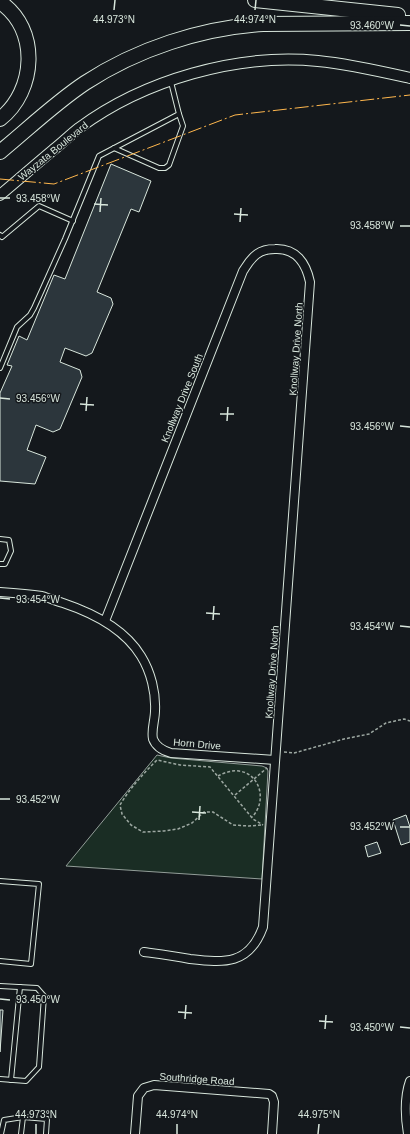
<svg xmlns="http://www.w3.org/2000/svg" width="410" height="1134" font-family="Arial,sans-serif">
<rect width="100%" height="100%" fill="#14181c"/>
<polygon fill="#1a2d24" stroke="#939e99" points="157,755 171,758 262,766 267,768 268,771 262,879 66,866"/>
<g fill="#2c363c" stroke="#d8e6dc">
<polygon points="111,164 151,181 139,212 131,209 97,292 111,298 113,304 92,353 86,356 65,348 60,362 80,370 82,377 60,429 53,432 36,425 27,450 46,457 35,484 0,481 0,393 12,366 7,365 19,336 27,340 54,275 65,279"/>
<polygon points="406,815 410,827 410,842 401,845 393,820"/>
<polygon points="377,842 381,853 368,857 365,846"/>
<polygon points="0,1010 3,1010 0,1052"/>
</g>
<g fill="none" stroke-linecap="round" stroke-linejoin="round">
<g stroke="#d8e6dc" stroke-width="6">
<g id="service">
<polyline points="114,148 159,168 165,168 169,165 183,126 179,114"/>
<polyline points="0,235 2,237 39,206 73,221"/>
<polyline points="0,368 17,327 30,315 34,308 65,239 99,156 179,114 171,82"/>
<polyline points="0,539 9,540 11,551 5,564 0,564"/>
<polyline points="0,881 39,884 31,964 0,961"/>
<polyline points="0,986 37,988 44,996 39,1067 26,1081 0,1079"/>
<polyline points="11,1080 20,987"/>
<polyline points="1,1134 4,1120 23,1117 47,1119 46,1134"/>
<polyline points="21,1134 23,1117"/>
</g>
</g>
<g stroke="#d8e6dc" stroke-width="10">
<g id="minor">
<path d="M0,592C14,593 28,594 42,596C49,598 56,601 63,603C93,613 124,628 141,656C151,672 156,693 155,711C155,720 151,730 153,739C156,747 164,751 171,753L275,760"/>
<path d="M105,621L243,271C247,265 250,259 257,254C261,251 269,249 275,249C296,248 306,263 310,282L263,927C249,965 225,963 190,959C175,956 159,954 144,952"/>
<polyline points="135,1134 138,1096 144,1088 154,1085 269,1094 272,1096 274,1102 272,1134"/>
<path d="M408,1134C405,1116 404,1098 410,1081"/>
</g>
</g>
<g stroke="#d8e6dc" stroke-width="12">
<path id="tertiary" d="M0,195C18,180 35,165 53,150C62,143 70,135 79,128C144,80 237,53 318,61C349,64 379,71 410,78"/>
</g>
<g stroke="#d8e6dc" stroke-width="16">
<g id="motorway">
<polyline points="255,0 398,15"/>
<path d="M0,2C40,29 36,91 0,119"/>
<path d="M0,152C28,129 55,103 85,83C137,49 201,28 263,24L410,23"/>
</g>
</g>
<g stroke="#9da8a2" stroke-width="1.5" stroke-dasharray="3 2" stroke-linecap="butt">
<polyline points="284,752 294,753 344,739 369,734 386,723 404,719 410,721"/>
<path d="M218,776C224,773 231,770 239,771C261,774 267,802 252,817"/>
<polyline points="235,795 267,768"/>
<path d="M261,825L249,826L233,825L213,812H204L192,823L178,829L164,831L143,832L131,825L122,814L120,805C130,788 143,774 157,760L180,765L210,767L253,819L263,825"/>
</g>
<use href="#service" stroke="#14181c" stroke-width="4"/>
<use href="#minor" stroke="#14181c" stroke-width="8"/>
<use href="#tertiary" stroke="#14181c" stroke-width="10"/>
<use href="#motorway" stroke="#14181c" stroke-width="14"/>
<polyline stroke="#ffb74d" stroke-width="1" stroke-dasharray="14 3 2 3" stroke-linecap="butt" points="0,179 54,184 235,115 410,95"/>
</g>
<path fill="none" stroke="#d8e6dc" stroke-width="1.5" d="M114,10L115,0M255,10L256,0M400,25L410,26M0,198H10M94,204L108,205M100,212L101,198M234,214L248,215M240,222L241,208M400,226H410M0,398L10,399M80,404L94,405M86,411L87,397M220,414H234M227,421L228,407M400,426L410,427M0,598L10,599M206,613L220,614M213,620L214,606M400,626L410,627M0,799H10M192,812L206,813M199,820L200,806M400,827H410M0,999L10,1000M178,1012L192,1013M185,1019L186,1005M319,1021L333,1022M400,1027L410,1028M325,1029L326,1015M36,1134V1124M177,1134V1124M318,1134L319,1124"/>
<g text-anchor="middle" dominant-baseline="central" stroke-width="3" stroke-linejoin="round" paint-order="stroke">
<g font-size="10" fill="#d8e6dc" stroke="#14181c">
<text transform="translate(53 151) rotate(-39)">Wayzata Boulevard</text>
<text transform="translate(296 349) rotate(-86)">Knollway Drive North</text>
<text transform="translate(182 398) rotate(-68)">Knollway Drive South</text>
<text transform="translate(272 672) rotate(-86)">Knollway Drive North</text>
<text transform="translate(197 744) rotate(5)">Horn Drive</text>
<text transform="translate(197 1079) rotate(4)">Southridge Road</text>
</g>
</g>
<g font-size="10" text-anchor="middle" fill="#d8e6dc" stroke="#14181c" stroke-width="3" stroke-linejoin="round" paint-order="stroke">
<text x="114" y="23">44.973°N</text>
<text x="255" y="23">44.974°N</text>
<text x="372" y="29">93.460°W</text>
<text x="38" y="202">93.458°W</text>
<text x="372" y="229">93.458°W</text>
<text x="38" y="402">93.456°W</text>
<text x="372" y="430">93.456°W</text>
<text x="38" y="603">93.454°W</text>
<text x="372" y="630">93.454°W</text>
<text x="38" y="803">93.452°W</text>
<text x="372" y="830">93.452°W</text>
<text x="38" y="1003">93.450°W</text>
<text x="372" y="1031">93.450°W</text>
<text x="36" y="1118">44.973°N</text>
<text x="177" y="1118">44.974°N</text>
<text x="319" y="1118">44.975°N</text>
</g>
</svg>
